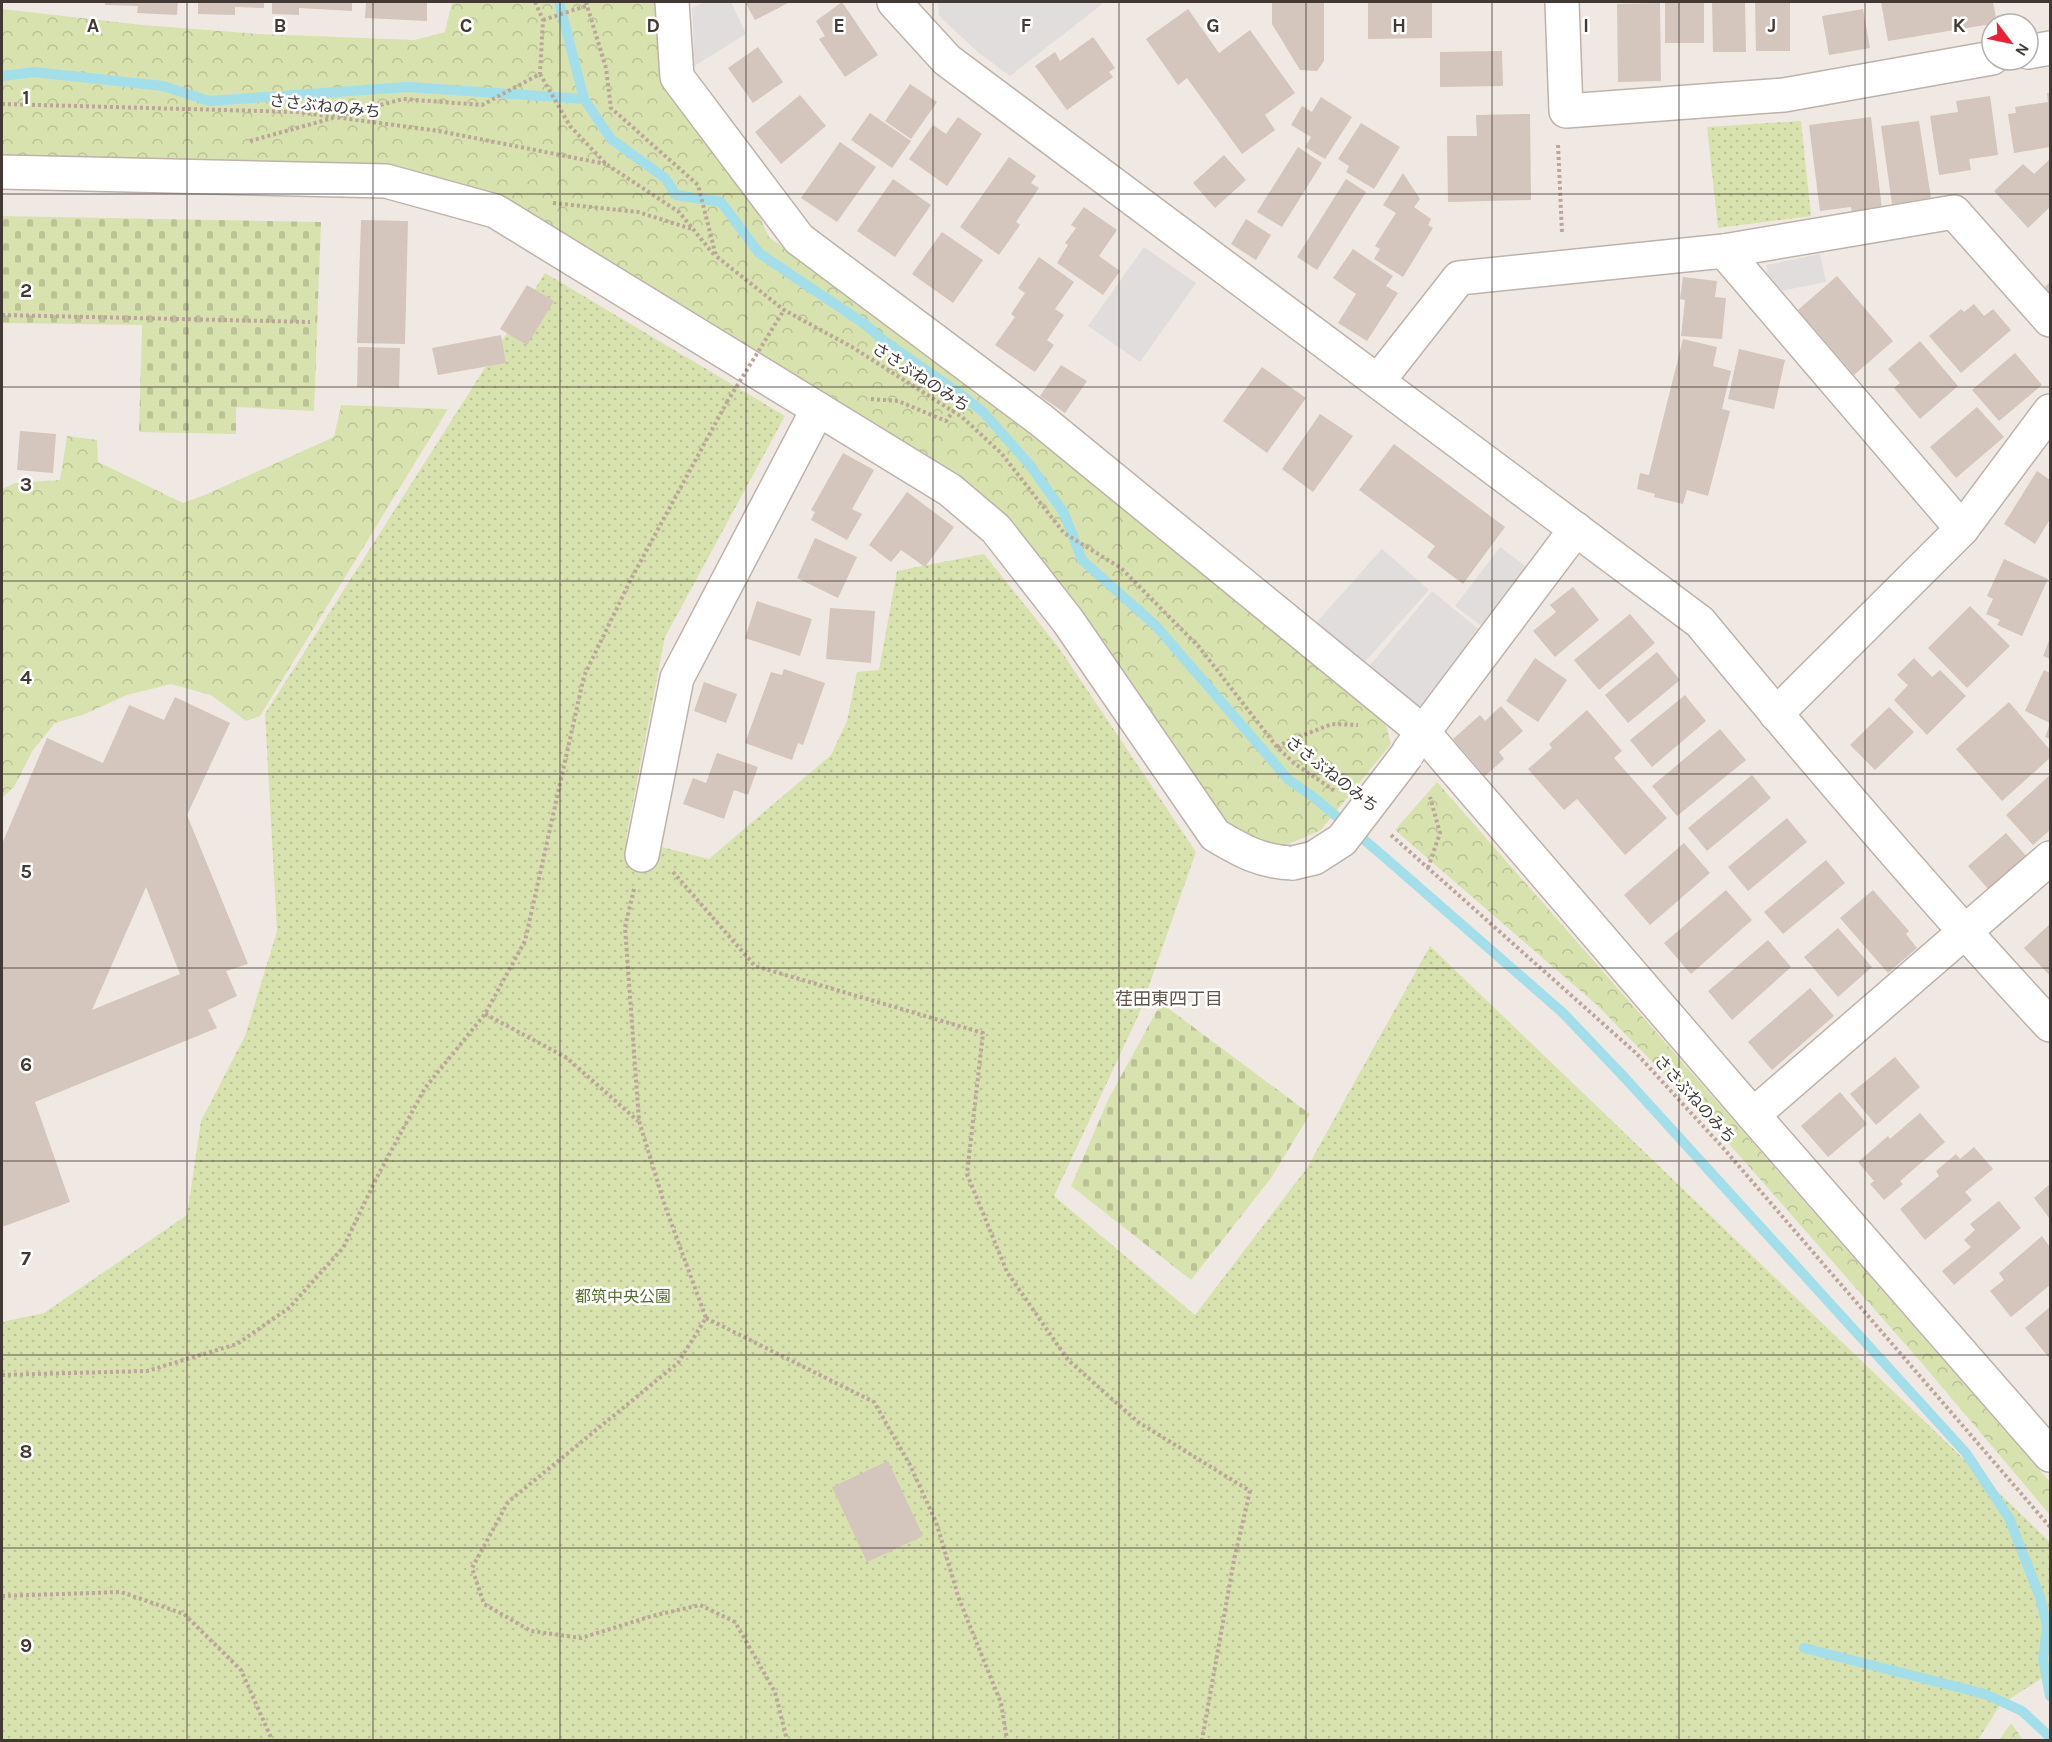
<svg xmlns="http://www.w3.org/2000/svg" width="2052" height="1742" font-family="Karla,'Noto Sans JP',sans-serif">
<defs>
<pattern id="grass-dots" width="8" height="8" patternUnits="userSpaceOnUse" patternTransform="scale(1.5)"><rect width="8" height="8" fill="#d8e2ae"/><path d="M2 2h.1M6 6h.1" fill="none" stroke="#bbc396" stroke-width="1.8" stroke-linecap="round"/></pattern>
<pattern id="forest-crowns" width="20" height="18" patternUnits="userSpaceOnUse" patternTransform="scale(1.5)"><rect width="20" height="18" fill="#d8e2ae"/><path d="M2 6a3 3 0 1 1 6 0M12 15a3 3 0 1 1 6 0" fill="none" stroke="#bbc396"/></pattern>
<pattern id="cemetery-stones" width="16" height="16" patternUnits="userSpaceOnUse" patternTransform="scale(1.5)"><rect width="16" height="16" fill="#d8e2ae"/><path d="M2 7V4a2 2 0 0 1 4 0v3zM10 15v-3a2 2 0 0 1 4 0v3z" fill="#bbc396"/></pattern>
</defs>
<rect width="100%" height="100%" fill="#f0e9e3"/>
<g fill="url(#grass-dots)">
<polygon points="1801,121 1811,216 1718,228 1707,127"/>
<polygon points="545,273 785,416 665,637 626,838 709,859 831,755 847,721 857,672 879,670 897,571 984,554 1059,648 1196,852 1139,1014 1054,1196 1195,1315 1307,1168 1430,946 2050,1542 2050,1673 2000,1705 1978,1740 2,1740 2,1322 44,1313 187,1215 201,1121 245,1036 277,931 265,714"/>
</g>
<g fill="url(#forest-crowns)">
<polygon points="452,2 658,2 769,237 968,385 1135,518 1224,592 1332,674 1385,721 1391,744 1321,830 1284,846 1253,843 1222,822 1028,548 475,192 2,159 2,9 143,25 260,34 415,40 445,32"/>
<polygon points="341,405 448,409 260,716 246,721 211,695 171,684 127,695 85,714 55,723 33,750 14,787 2,798 2,489 15,483 60,480 67,436 97,440 98,462 183,503 207,494 334,437"/>
<polygon points="1437,782 2050,1482 2050,1515 1920,1361 1701,1112 1598,1006 1395,830"/>
<polygon points="2011,1723 2023,1740 1999,1740"/>
</g>
<g fill="url(#cemetery-stones)">
<polygon points="2,216 321,222 314,411 236,407 236,434 139,432 142,325 2,323"/>
<polygon points="1161,1003 1310,1114 1271,1178 1191,1280 1071,1186 1108,1100"/>
</g>
<g fill="#e1dddc">
<polygon points="706,2 731,2 746,34 691,68 694,43 692,8"/>
<polygon points="938,2 1101,2 1101,5 1010,76 979,53 939,16"/>
<polygon points="1144,247 1196,283 1140,362 1088,326"/>
<polygon points="1820,254 1826,282 1771,293 1766,265"/>
<polygon points="1500,547 1528,568 1483,627 1455,606"/>
<polygon points="1382,549 1429,590 1363,664 1316,623"/>
<polygon points="1432,591 1483,633 1422,705 1410,706 1367,669"/>
</g>
<g fill="none" stroke-linecap="round" stroke-linejoin="round">
<g stroke="#a3dfea" stroke-width="10">
<polyline points="559,2 584,99 611,139 665,178 676,195 721,202 759,253 866,325 883,340 962,395 984,413 1029,464 1064,513 1082,560 1156,626 1289,780 1316,799 1382,855 1563,1013 1625,1078 1966,1453 2009,1518 2040,1597 2047,1626 2043,1659 2050,1696"/>
<polyline points="2,76 34,72 163,86 209,101 408,87 584,99"/>
<polyline points="1804,1648 1985,1694 2022,1711 2050,1737"/>
</g>
</g>
<g fill="#d4c5bd" fill-rule="evenodd">
<polygon points="105,2 178,2 177,15 137,13 138,6 105,5"/>
<polygon points="198,2 264,2 264,8 235,7 235,15 198,14"/>
<polygon points="272,2 352,2 352,11 299,8 299,15 272,14"/>
<polygon points="366,2 427,2 427,21 365,18"/>
<polygon points="745,2 790,2 755,20"/>
<polygon points="842,2 878,55 845,77 819,39 825,36 816,21"/>
<polygon points="1272,2 1324,2 1324,61 1317,71 1300,70 1272,24"/>
<polygon points="1368,2 1432,2 1432,38 1368,39"/>
<rect x="1665" y="2" width="39" height="41"/>
<polygon points="1712,2 1745,2 1746,52 1713,52"/>
<polygon points="1755,2 1790,2 1790,51 1756,51"/>
<polygon points="1881,2 1993,2 1997,23 1888,41"/>
<polygon points="1660,3 1661,81 1618,82 1617,4"/>
<polygon points="1188,9 1219,53 1250,30 1295,93 1265,115 1275,130 1242,154 1187,78 1178,85 1146,39"/>
<polygon points="1863,9 1870,48 1829,55 1822,16"/>
<polygon points="1093,37 1115,68 1109,72 1113,77 1067,110 1035,66 1055,52 1060,61"/>
<polygon points="758,47 783,82 753,103 728,68"/>
<polygon points="1502,51 1503,86 1440,87 1440,52"/>
<polygon points="910,84 937,102 911,139 885,121"/>
<polygon points="2047,93 2050,93 2050,147 2014,153 2008,114 2016,113 2015,107 2048,102"/>
<polygon points="800,95 826,126 781,164 755,132"/>
<polygon points="1990,96 1998,155 1969,159 1971,170 1939,175 1930,116 1958,112 1956,101"/>
<polygon points="1321,97 1352,117 1325,159 1305,147 1311,137 1291,125 1302,106 1312,112"/>
<polygon points="870,113 911,141 892,168 851,140"/>
<polygon points="1530,114 1531,200 1448,202 1447,136 1477,136 1476,115"/>
<polygon points="958,117 982,134 947,186 909,159 933,125 946,134"/>
<polygon points="1871,117 1882,209 1852,213 1851,207 1820,211 1809,125"/>
<polygon points="1919,121 1931,198 1892,204 1881,126"/>
<polygon points="1361,123 1400,147 1374,189 1346,172 1349,166 1338,159"/>
<polygon points="840,142 876,167 837,222 801,198"/>
<polygon points="1298,147 1322,163 1282,227 1257,212"/>
<polygon points="1224,155 1246,180 1215,208 1193,183"/>
<polygon points="1009,157 1036,176 1031,183 1039,188 1016,222 1020,225 999,255 960,227"/>
<polygon points="2050,159 2050,207 2028,228 1994,191 2023,164 2034,174"/>
<polygon points="1403,173 1420,199 1414,207 1431,219 1428,225 1433,228 1403,277 1374,259 1380,249 1375,246 1396,213 1383,205"/>
<polygon points="893,179 931,205 895,257 857,231"/>
<polygon points="1346,179 1366,192 1317,270 1297,257"/>
<polygon points="1084,207 1117,230 1099,256 1120,271 1103,295 1057,263 1068,245 1065,243 1076,228 1071,225"/>
<polygon points="1246,219 1271,235 1256,260 1231,244"/>
<polygon points="361,220 408,221 405,344 357,343"/>
<polygon points="942,232 983,260 953,303 912,274"/>
<polygon points="1353,249 1393,276 1386,286 1398,293 1367,341 1338,323 1356,294 1333,278"/>
<polygon points="1039,257 1074,282 1055,309 1064,315 1047,340 1054,345 1035,372 995,345 1015,317 1011,314 1025,293 1018,288"/>
<polygon points="1837,276 1893,341 1854,375 1798,310"/>
<polygon points="1683,277 1717,281 1715,297 1726,298 1722,339 1681,336 1685,300 1680,299"/>
<polygon points="2050,282 2050,294 2045,287"/>
<polygon points="527,285 554,301 527,345 500,329"/>
<polygon points="1974,304 1984,316 1993,309 2011,330 1961,373 1929,336 1961,309 1964,312"/>
<polygon points="501,335 506,363 438,375 432,348"/>
<polygon points="1683,339 1717,347 1713,366 1731,371 1722,409 1730,411 1708,496 1687,490 1683,504 1654,497 1655,494 1637,489 1640,473 1649,475"/>
<polygon points="1920,341 1958,386 1920,419 1894,388 1900,383 1888,369"/>
<polygon points="358,347 400,348 399,388 357,387"/>
<polygon points="1739,349 1785,360 1774,409 1728,399"/>
<polygon points="2015,353 2042,385 1999,421 1972,390"/>
<polygon points="1061,365 1087,381 1065,413 1040,396"/>
<polygon points="1262,367 1306,398 1267,453 1223,421"/>
<polygon points="1977,407 2004,437 1956,478 1930,447"/>
<polygon points="1320,414 1353,436 1313,492 1282,469"/>
<polygon points="20,431 56,434 53,473 17,470"/>
<polygon points="1394,444 1505,527 1463,584 1427,557 1435,546 1359,490"/>
<polygon points="843,453 874,470 852,509 862,514 847,540 811,520 815,512 811,510"/>
<polygon points="2037,471 2050,480 2050,519 2035,544 2004,524"/>
<polygon points="907,492 954,527 925,567 901,550 891,562 869,545"/>
<polygon points="815,538 857,557 838,598 797,578"/>
<polygon points="2004,559 2048,579 2022,636 1997,625 2000,620 1986,614 1993,599 1987,596"/>
<polygon points="1573,587 1599,620 1555,657 1533,631 1556,612 1550,605"/>
<polygon points="757,601 812,619 800,656 745,638"/>
<polygon points="1970,606 2010,646 1967,688 1928,648"/>
<polygon points="830,608 875,611 871,663 826,659"/>
<polygon points="1630,614 1655,643 1599,690 1574,660"/>
<polygon points="2050,638 2050,659 2043,656"/>
<polygon points="1657,652 1680,680 1628,723 1605,695"/>
<polygon points="1535,658 1567,680 1538,722 1506,701"/>
<polygon points="1914,658 1932,677 1940,670 1966,696 1927,735 1894,700 1908,685 1897,675"/>
<polygon points="784,669 825,683 803,745 798,743 792,760 745,743 771,672 782,675"/>
<polygon points="2044,670 2050,673 2050,723 2025,711"/>
<polygon points="704,682 737,694 726,723 694,711"/>
<polygon points="1685,695 1706,721 1652,767 1630,740"/>
<path d="M175,697L230,723L187,815L248,964L226,971L237,996L208,1010L217,1028L35,1102L70,1202L2,1227V844L47,738L103,763L129,705L164,720ZM146,887L180,974L92,1010Z"/>
<polygon points="2009,702 2050,750 2050,758 2002,801 1956,749"/>
<polygon points="1501,706 1523,731 1499,752 1504,759 1485,776 1453,739 1480,715 1485,721"/>
<polygon points="1889,707 1914,732 1875,770 1850,745"/>
<polygon points="1587,710 1622,751 1614,758 1667,818 1625,855 1577,799 1564,810 1528,769 1552,748 1549,744"/>
<polygon points="2050,724 2050,739 2045,737"/>
<polygon points="1720,729 1746,760 1677,816 1652,786"/>
<polygon points="717,753 758,767 748,795 734,790 724,819 683,804 693,778 706,783"/>
<polygon points="1752,775 1771,798 1707,851 1688,828"/>
<polygon points="2050,775 2050,830 2033,845 2006,815"/>
<polygon points="1787,818 1807,842 1748,891 1728,867"/>
<polygon points="2006,833 2027,857 1989,890 1968,866"/>
<polygon points="1684,843 1710,873 1650,925 1624,895"/>
<polygon points="1826,860 1845,883 1783,934 1764,912"/>
<polygon points="1726,890 1752,920 1691,974 1664,943"/>
<polygon points="1873,890 1909,931 1906,934 1917,948 1888,973 1840,918"/>
<polygon points="2050,924 2050,976 2024,948"/>
<polygon points="1838,928 1872,967 1838,997 1804,957"/>
<polygon points="1768,940 1791,967 1732,1020 1708,991"/>
<polygon points="1810,988 1834,1016 1772,1070 1748,1042"/>
<polygon points="1895,1057 1920,1087 1876,1125 1850,1094"/>
<polygon points="1840,1092 1867,1124 1828,1157 1801,1126"/>
<polygon points="1920,1113 1945,1142 1900,1181 1903,1184 1884,1200 1870,1184 1874,1181 1858,1162 1888,1136 1890,1139"/>
<polygon points="1974,1147 1993,1169 1965,1192 1972,1200 1925,1240 1900,1209 1939,1176 1936,1171 1956,1154 1960,1159"/>
<polygon points="2050,1184 2050,1219 2034,1198"/>
<polygon points="1999,1201 2021,1228 1954,1285 1942,1271 1971,1247 1964,1240 1975,1230 1970,1224"/>
<polygon points="2042,1236 2050,1247 2050,1285 2011,1317 1990,1291 2004,1280 1999,1273"/>
<polygon points="2050,1307 2050,1359 2025,1328"/>
<polygon points="888,1461 923,1536 867,1562 832,1487"/>
</g>
<g fill="none" stroke-linecap="round" stroke-linejoin="round">
<g stroke="#beb2aa" stroke-width="36">
<g id="minor">
<polyline points="672,2 677,77 799,239 1041,420 1423,732 1753,1115 2050,1455"/>
<path d="M894,2L947,60L1700,622C1814,760 1929,895 2050,1025"/>
<polyline points="1562,2 1566,111 1784,95 1992,58"/>
<polyline points="2028,52 2050,48"/>
<path d="M2,172L386,181L495,211L950,490L996,529L1068,621L1215,835C1242,851 1261,862 1293,863"/>
<polyline points="1724,251 1962,529"/>
<polyline points="1378,381 1459,278 1724,251 1954,212 2050,320"/>
<polyline points="1776,714 1962,529 2050,411"/>
<polyline points="1409,751 1576,529"/>
<polyline points="642,855 677,678 818,409"/>
<polyline points="1753,1115 2050,858"/>
</g>
</g>
<g stroke="#bba699" stroke-width="4" stroke-dasharray="3 3" stroke-linecap="butt">
<polyline points="535,2 543,20 540,74"/>
<polyline points="586,2 606,68 611,108 698,185 716,256 784,310 852,347 962,417 1001,453 1064,533 1121,568 1199,647 1277,747 1295,764 1335,791"/>
<polyline points="543,20 586,6"/>
<polyline points="2,104 297,112 439,131 606,164"/>
<polyline points="340,116 403,99 482,105 540,74 570,126 606,164 679,212 715,256"/>
<polyline points="250,141 333,118"/>
<polyline points="1558,145 1562,233"/>
<polyline points="553,203 638,212 692,229"/>
<polyline points="2,315 310,322"/>
<polyline points="871,399 898,401 946,421 954,410"/>
<polyline points="1277,747 1288,741 1332,724 1358,725"/>
<polyline points="1391,835 1636,1053 1725,1150 2050,1527"/>
<polyline points="1428,868 1440,833 1430,797"/>
<polyline points="673,872 755,966 983,1033 967,1174 1007,1272 1068,1360 1138,1422 1250,1491 1234,1560 1202,1740"/>
<polyline points="634,889 625,927 639,1121 665,1206 706,1318 678,1363 508,1502 472,1568 484,1604 531,1631 581,1638 652,1616 700,1605 735,1622 775,1692 787,1740"/>
<polyline points="485,1014 567,1058 638,1121"/>
<polyline points="706,1318 874,1402 910,1465 936,1522 959,1599 1001,1703 1007,1740"/>
<polyline points="2,1375 147,1371 237,1344 289,1308 343,1248 376,1179 425,1088 485,1014 525,941 584,676 631,579 727,402"/>
<polyline points="2,1596 121,1592 184,1614 241,1670 272,1740"/>
</g>
<use href="#minor" stroke="#fff" stroke-width="33"/>
<g stroke="#beb2aa" stroke-width="36" stroke-linecap="butt">
<polyline id="minor-bridge" points="1293,863 1314,858 1342,840 1407,755"/>
</g>
<polyline stroke="#bba699" stroke-width="4" stroke-dasharray="3 3" stroke-linecap="butt" points="727,402 784,310"/>
<use href="#minor-bridge" stroke="#fff" stroke-width="33"/>
</g>
<path fill="none" stroke="#423934" stroke-width="1.5" stroke-opacity="0.55" d="M187,2V1740M373,2V1740M560,2V1740M746,2V1740M933,2V1740M1119,2V1740M1306,2V1740M1492,2V1740M1679,2V1740M1865,2V1740M2,194H2050M2,387H2050M2,581H2050M2,774H2050M2,968H2050M2,1161H2050M2,1355H2050M2,1548H2050"/>
<g text-anchor="middle" dominant-baseline="central" stroke-width="5" stroke-linejoin="round" paint-order="stroke">
<g font-size="16" fill="#423934" stroke="#fff">
<text transform="translate(325 106) rotate(6)">ささぶねのみち</text>
<text transform="translate(921 377) rotate(33)">ささぶねのみち</text>
<text transform="translate(1332 774) rotate(38)">ささぶねのみち</text>
<text transform="translate(1695 1099) rotate(48)">ささぶねのみち</text>
</g>
<g font-size="16" fill="#566e2c" stroke="#fff">
<text x="623" y="1296">都筑中央公園</text>
</g>
<g font-size="18" fill="#63544c" stroke="#fff">
<text x="1169" y="999">荏田東四丁目</text>
</g>
</g>
<g font-size="20" text-anchor="middle" font-weight="bold" fill="#423934" stroke="#fff" stroke-width="5" stroke-linejoin="round" paint-order="stroke">
<text x="93" y="32">A</text>
<text x="280" y="32">B</text>
<text x="466" y="32">C</text>
<text x="653" y="32">D</text>
<text x="839" y="32">E</text>
<text x="1026" y="32">F</text>
<text x="1213" y="32">G</text>
<text x="1399" y="32">H</text>
<text x="1586" y="32">I</text>
<text x="1772" y="32">J</text>
<text x="1959" y="32">K</text>
<text x="26" y="104">1</text>
<text x="26" y="297">2</text>
<text x="26" y="491">3</text>
<text x="26" y="684">4</text>
<text x="26" y="878">5</text>
<text x="26" y="1071">6</text>
<text x="26" y="1265">7</text>
<text x="26" y="1458">8</text>
<text x="26" y="1652">9</text>
</g>
<rect width="2052" height="1742" fill="none" stroke="#423934" stroke-width="6"/>
<g transform="translate(2010 42) rotate(122)"><circle r="28" fill="#ffffff" stroke="#b3b0ae" stroke-width="1.5"/>
<path d="M0-4.5L10 22L0 15L-10 22Z" fill="#ea2137"/>
<text y="-9" font-size="16" font-weight="bold" text-anchor="middle" fill="#423934">N</text>
</g>
</svg>
